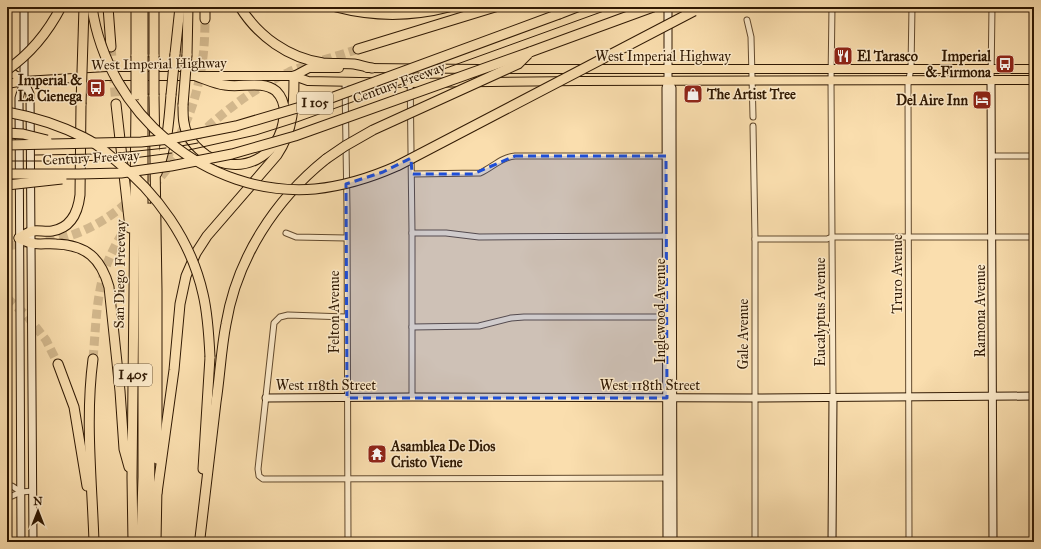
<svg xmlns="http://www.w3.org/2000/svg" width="1041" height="549" font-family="'IM FELL Great Primer',serif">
<rect width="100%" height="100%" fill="#fadeae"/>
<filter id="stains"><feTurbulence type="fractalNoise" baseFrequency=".005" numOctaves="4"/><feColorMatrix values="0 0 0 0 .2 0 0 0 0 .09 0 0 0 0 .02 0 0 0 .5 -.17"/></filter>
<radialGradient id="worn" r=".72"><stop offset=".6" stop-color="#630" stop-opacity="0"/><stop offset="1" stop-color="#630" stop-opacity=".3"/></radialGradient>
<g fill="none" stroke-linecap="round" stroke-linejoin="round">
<g stroke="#d2b78c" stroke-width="9" stroke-dasharray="9 4.5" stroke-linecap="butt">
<polyline points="111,47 116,104"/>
<path d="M153,187C185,143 239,94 289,72C311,63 335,57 358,49"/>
<path d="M46,241C119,232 181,158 197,89C203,66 205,43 205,19"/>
<polyline points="7,246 27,243"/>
<polyline points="7,298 27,316 46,340 58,364"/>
<path d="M93,359C96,326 96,290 109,259C115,245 123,232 131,219"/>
</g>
<g stroke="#624a2e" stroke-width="7">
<g id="street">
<polyline points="832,7 831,81 833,397"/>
<polyline points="747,20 751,37 753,117"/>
<polyline points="410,69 412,233 412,397"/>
<polyline points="991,81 992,7"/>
<polyline points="345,82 347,209 348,542"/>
<polyline points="753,126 755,239 755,542"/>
<polyline points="993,156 1034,156"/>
<path d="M412,174L480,173C492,168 501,157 515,156H670"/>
<polyline points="286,233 296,237 346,238"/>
<polyline points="412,233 446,233 479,237 670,236"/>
<polyline points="755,239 827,239 832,237 1034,237"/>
<polyline points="346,317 288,315 280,317 274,323 258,469 259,476 263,479 670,478"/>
<polyline points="412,327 479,326 511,318 524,317 668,317"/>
<polyline points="7,486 12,486 21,492"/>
<polyline points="7,496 12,496 21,492 33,491"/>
<polyline points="909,542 908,85 911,68 912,7"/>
</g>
</g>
<g stroke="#301903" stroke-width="9">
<g id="secondary">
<polyline points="24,81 30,94 33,542"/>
<polyline points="668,81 672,88 672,127 673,542"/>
<polyline points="991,81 993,542"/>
<polyline points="266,398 412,397 755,398 1034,396"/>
<polyline points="21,542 19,98 24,81 24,7"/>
<polyline points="667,542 666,88 668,81 668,7"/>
<polyline points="832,542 833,397"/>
</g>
</g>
<g stroke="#301903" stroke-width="10">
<g id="primary">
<polyline points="367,68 479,69"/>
<polyline points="507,69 1034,69"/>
<polyline points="7,72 12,73 24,81"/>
<polyline points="294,76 309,68 339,68"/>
<polyline points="7,84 24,81 107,76 294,76 308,81 410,83 579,81 1034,80"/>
</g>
</g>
<g stroke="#301903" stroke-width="11">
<g id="highway">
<polyline points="108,7 111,47"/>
<polyline points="143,7 143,56"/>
<polyline points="205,7 205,19"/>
<path d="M240,7C258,36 288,58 323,63C333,64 343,63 354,64C360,65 366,67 372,68"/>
<path d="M336,7C374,17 411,17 449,7"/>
<polyline points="559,14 577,7"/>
<polyline points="358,49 495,7"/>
<polyline points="530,52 653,7"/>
<polyline points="175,54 180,7"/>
<polyline points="187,55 188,7"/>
<polyline points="136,56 136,7"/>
<polyline points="154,56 154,7"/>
<polyline points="154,95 157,291 157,459"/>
<polyline points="116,104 130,228"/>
<path d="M183,105C183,116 183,126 188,135C192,144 199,150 206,155C240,178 281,157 284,116C285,107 283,98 276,91C262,80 241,88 225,85C215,84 205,79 196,76"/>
<path d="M157,173C167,148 169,121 171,95"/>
<path d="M19,238C23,240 27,242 31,243C38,245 48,243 56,244C86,245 101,258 109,287L120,391L124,449L129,467"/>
<path d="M19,238C23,236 28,232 33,231C39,230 45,232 52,231C71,228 78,212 80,195L81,104"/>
<path d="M93,359C85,419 92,481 94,542"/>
<polyline points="58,364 74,407 87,486"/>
<polyline points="203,469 210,357"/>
<path d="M157,493L174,370L180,304L186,276L196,253L207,236L277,155C294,130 294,104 294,76"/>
<path d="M200,538C205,492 211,447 216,402C220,376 221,350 226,324C237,258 275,200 326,159"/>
<polyline points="133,542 132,478 136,104"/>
<polyline points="141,542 143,477 143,95"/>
<polyline points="149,542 150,446 149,208"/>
<polyline points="156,542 157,487"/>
</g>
</g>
<use href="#street" stroke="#fceaca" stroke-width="5"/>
<use href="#secondary" stroke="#fceaca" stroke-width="7"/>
<use href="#primary" stroke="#fadeae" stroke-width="8"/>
<use href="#highway" stroke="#fadeae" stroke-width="9"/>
<g stroke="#301903" stroke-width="1">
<polyline points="181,146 198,143"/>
<polyline points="189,150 256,135 297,122 615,7"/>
<polyline points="118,153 166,148"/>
<polyline points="35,155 101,154"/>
<polyline points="126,159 172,153"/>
<polyline points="7,161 72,161 110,160"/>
</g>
<g stroke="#301903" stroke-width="11" stroke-linecap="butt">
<g id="highway-bridge">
<path d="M92,7C107,113 206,198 315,189C344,186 370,178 397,166L694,11"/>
<polyline points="136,56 136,95"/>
<polyline points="143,56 143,95"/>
<path d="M7,70C30,54 48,32 61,7"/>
<polyline points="154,95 154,56"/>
<polyline points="171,95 175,54"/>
<polyline points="81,104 84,7"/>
<polyline points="183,105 187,55"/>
<path d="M7,112C34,117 60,125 85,138C96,143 105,151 114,159C157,193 191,240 203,294C208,315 209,336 210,357"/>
<polyline points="7,133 23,134 47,140"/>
<polyline points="7,145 141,142 170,139 236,126 331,98 559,14"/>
<polyline points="326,159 345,146 373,130 518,64 528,54"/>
<polyline points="7,174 79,174 121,173 171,166 232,154 295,136 530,52"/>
<polyline points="7,185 62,179"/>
</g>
</g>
<use href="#highway-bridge" stroke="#fadeae" stroke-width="9"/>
</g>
<path fill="#1d4ed8" fill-opacity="0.2" stroke="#1d4ed8" stroke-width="3" stroke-dasharray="8 5" stroke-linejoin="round" d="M515,156H666L667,398H347L346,184L383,172L411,158L412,174H473Z"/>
<defs>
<g id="restaurant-square" transform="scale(1)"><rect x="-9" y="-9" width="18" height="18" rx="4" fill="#8f2418" stroke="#fceaca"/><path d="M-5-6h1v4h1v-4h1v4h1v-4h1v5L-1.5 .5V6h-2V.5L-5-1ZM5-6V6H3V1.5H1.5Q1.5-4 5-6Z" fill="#fff"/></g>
<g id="bus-square" transform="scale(1)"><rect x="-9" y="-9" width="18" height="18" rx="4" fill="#8f2418" stroke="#fceaca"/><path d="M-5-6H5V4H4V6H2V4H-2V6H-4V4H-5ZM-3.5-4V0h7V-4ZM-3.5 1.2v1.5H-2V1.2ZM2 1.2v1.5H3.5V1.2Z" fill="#fff"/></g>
<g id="shop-square" transform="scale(1)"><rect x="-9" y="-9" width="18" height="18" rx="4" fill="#8f2418" stroke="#fceaca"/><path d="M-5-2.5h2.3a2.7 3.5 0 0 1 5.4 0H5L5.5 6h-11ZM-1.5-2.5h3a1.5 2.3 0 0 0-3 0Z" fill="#fff"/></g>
<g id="hotel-square" transform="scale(1)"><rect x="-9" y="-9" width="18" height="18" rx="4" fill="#8f2418" stroke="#fceaca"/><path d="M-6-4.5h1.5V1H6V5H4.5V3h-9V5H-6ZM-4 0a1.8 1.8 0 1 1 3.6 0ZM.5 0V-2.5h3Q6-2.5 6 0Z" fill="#fff"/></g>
<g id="temple-square" transform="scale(1)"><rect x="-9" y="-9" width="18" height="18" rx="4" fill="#8f2418" stroke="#fceaca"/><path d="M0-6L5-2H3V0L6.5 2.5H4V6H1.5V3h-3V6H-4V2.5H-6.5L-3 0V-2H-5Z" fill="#fff"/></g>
</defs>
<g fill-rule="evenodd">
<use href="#restaurant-square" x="843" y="56"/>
<use href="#bus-square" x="1005" y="64"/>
<use href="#bus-square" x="96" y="88"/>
<use href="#shop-square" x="693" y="94"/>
<use href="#hotel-square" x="982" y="100"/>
<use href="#temple-square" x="377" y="454"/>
</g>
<g text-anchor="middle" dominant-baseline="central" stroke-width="3" stroke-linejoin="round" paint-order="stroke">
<g fill="#fceaca" stroke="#6d583f" stroke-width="1">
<rect x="297" y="92" width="36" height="22" rx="3"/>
<rect x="114" y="364" width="38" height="22" rx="3"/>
</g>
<g font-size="13" font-weight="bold" fill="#301903">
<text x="315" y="103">I 105</text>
<text x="133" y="375">I 405</text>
</g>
<g font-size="14" fill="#301903" stroke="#fceaca">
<text x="663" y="56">West Imperial Highway</text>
<text transform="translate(159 64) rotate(-1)">West Imperial Highway</text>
<text transform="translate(399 83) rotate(-20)">Century Freeway</text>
<text transform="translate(91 158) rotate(-3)">Century Freeway</text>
<text transform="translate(120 274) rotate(-89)">San Diego Freeway</text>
<text transform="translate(897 274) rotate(-90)">Truro Avenue</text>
<text transform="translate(660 311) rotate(-90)">Inglewood Avenue</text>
<text transform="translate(980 311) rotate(-90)">Ramona Avenue</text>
<text transform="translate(334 312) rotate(-90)">Felton Avenue</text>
<text transform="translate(820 312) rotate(-90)">Eucalyptus Avenue</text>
<text transform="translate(743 334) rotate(-90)">Gale Avenue</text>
<text x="326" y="385">West 118th Street</text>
<text x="650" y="385">West 118th Street</text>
</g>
<g font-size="14" font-weight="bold" fill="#301903" stroke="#fceaca" text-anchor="start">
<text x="857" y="56">El Tarasco</text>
<text x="991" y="56" text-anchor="end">Imperial<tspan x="991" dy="16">&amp; Firmona</tspan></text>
<text x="82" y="80" text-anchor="end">Imperial &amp;<tspan x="82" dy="16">La Cienega</tspan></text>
<text x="707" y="94">The Artist Tree</text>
<text x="968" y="100" text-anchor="end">Del Aire Inn</text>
<text x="391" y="446">Asamblea De Dios<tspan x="391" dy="16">Cristo Viene</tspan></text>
</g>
</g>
<rect width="1041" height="549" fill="none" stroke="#fadeae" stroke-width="24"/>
<rect x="8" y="8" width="1025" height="533" fill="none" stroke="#301903" stroke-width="2"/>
<rect x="12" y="12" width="1017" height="525" fill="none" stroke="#301903"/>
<g transform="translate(38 511)" stroke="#fceaca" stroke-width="3" paint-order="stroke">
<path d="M0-3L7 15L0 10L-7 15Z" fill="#301903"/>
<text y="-6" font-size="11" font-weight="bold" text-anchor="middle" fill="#301903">N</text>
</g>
<rect width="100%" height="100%" filter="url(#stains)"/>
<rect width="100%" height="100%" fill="url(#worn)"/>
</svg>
